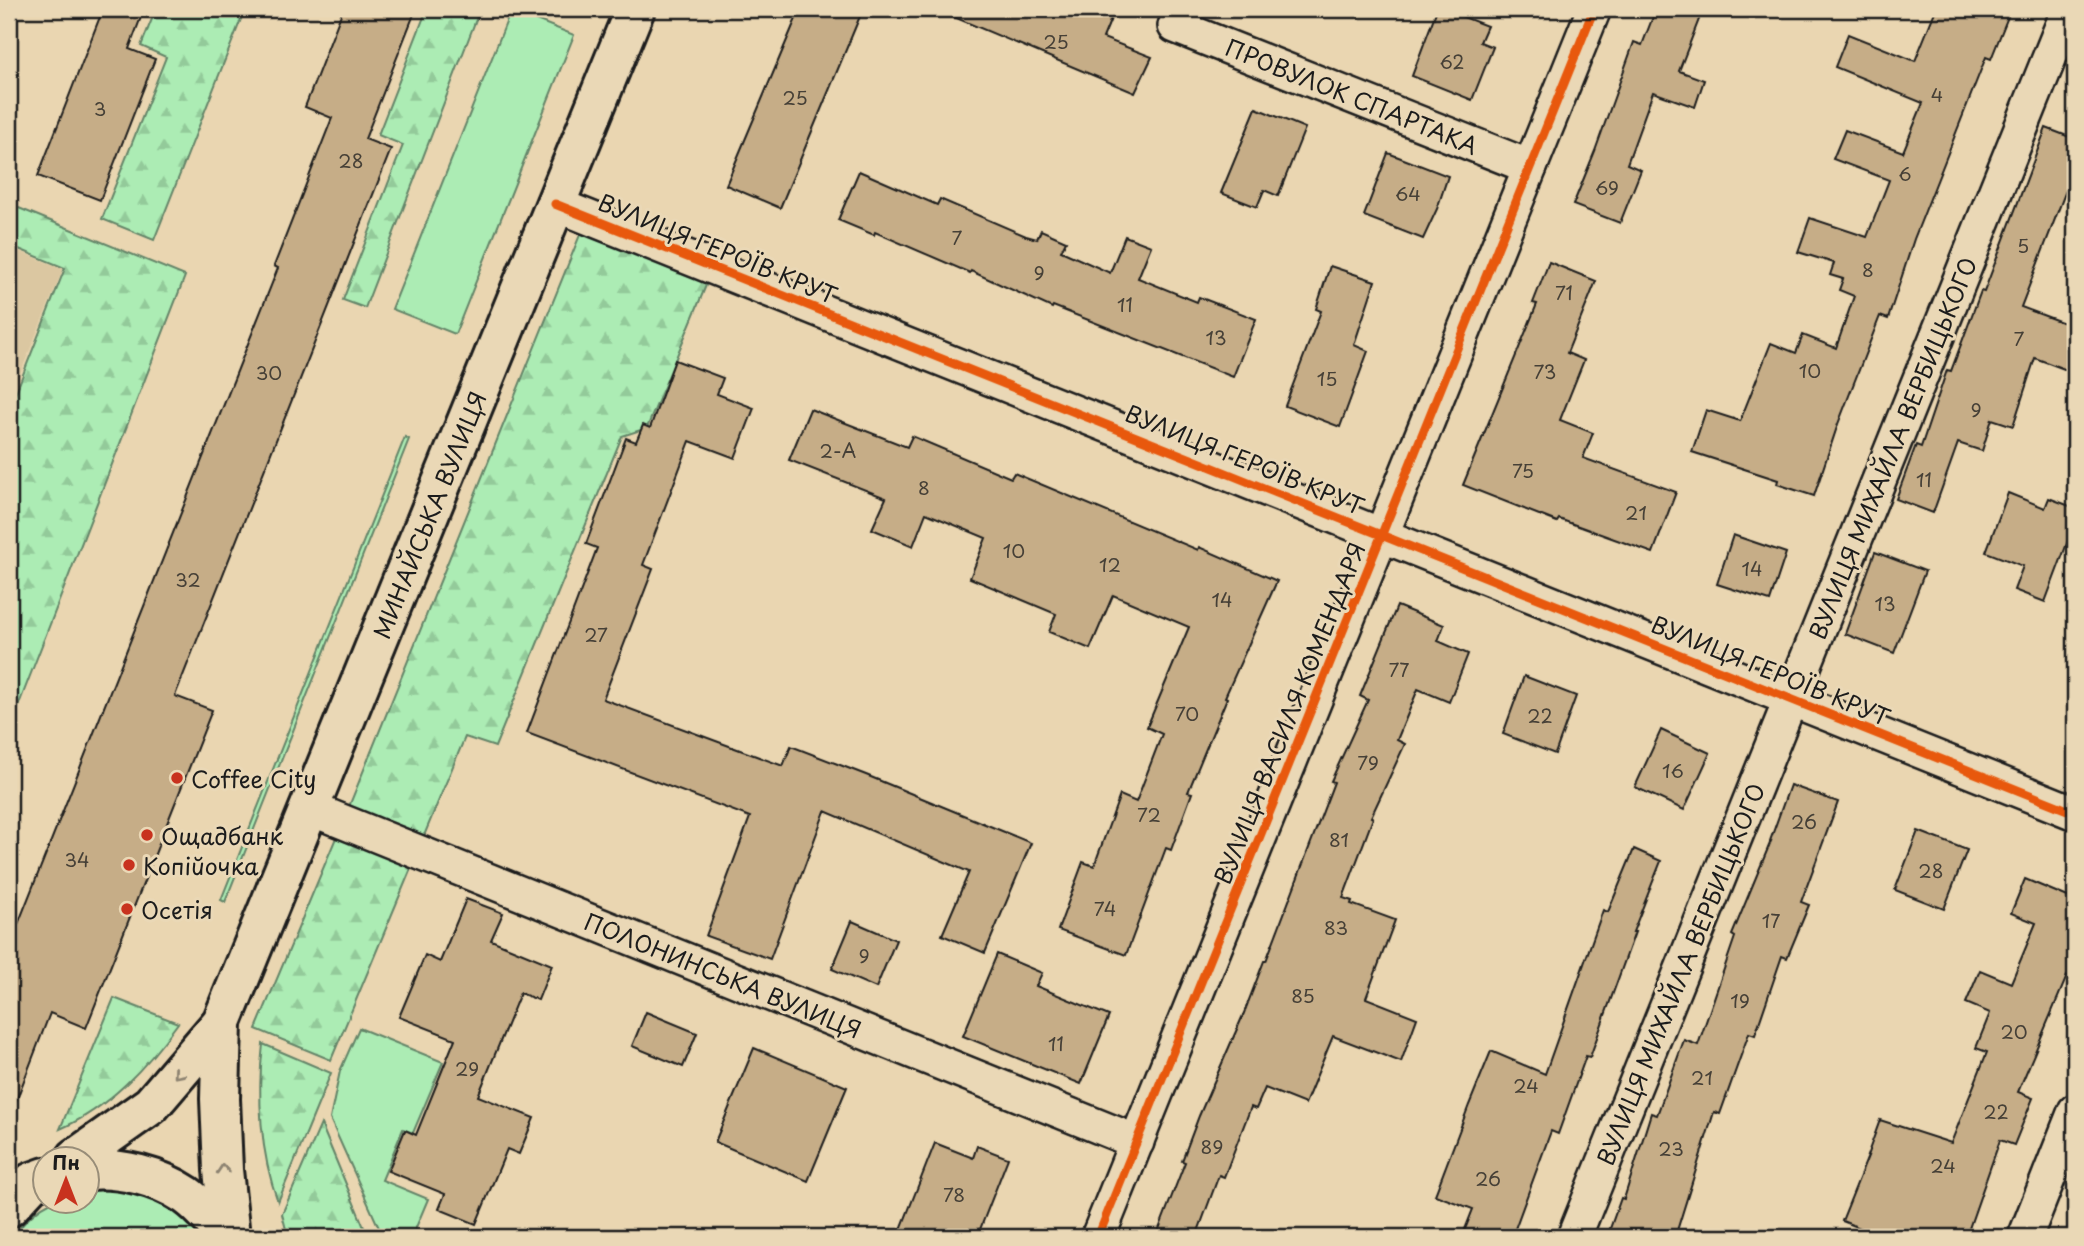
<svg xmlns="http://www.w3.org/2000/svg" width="2084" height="1246" font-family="'Playpen Sans',sans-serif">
<defs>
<pattern id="forest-firs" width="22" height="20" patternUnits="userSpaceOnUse" patternTransform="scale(1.75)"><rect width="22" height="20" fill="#acecb4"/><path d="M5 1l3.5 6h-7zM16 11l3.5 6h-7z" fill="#93ca9a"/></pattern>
</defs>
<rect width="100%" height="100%" fill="#ead6b1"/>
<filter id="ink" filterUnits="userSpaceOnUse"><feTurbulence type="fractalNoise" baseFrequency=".0143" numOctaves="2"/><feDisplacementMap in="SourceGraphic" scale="14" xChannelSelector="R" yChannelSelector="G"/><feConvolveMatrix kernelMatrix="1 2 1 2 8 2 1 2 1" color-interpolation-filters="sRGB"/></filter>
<g filter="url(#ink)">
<polygon fill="#dbc7a1" points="9,247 63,269 9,401"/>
<g fill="#acecb4" stroke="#648468" stroke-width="2">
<polygon points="511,10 574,35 455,334 392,309"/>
<polygon points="405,437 409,439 225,902 221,900"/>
<polygon points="359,1028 443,1062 413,1133 403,1129 382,1180 428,1199 412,1237 383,1237 330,1119 340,1071"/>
<path d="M113,1189C148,1193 181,1207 202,1237H12C23,1224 37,1207 54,1201C63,1198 78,1200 88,1200V1191Z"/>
</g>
<g fill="url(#forest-firs)" stroke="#648468" stroke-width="2">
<polygon points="156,9 245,9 154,240 102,219 166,57 141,46"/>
<polygon points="427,9 480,9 365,308 343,300 403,145 378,135"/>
<polygon points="9,204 185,276 9,730 9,410 65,268 9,245"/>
<polygon points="588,215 714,266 647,428 622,436 495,747 465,737 421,843 346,814"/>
<polygon points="340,828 415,859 331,1060 256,1029"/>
<path d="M114,998L178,1023C147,1066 109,1108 60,1129Z"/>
<path d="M263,1044L331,1073L278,1202C260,1153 257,1096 263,1044Z"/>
<polygon points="321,1124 368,1237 288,1237 282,1214"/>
</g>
<g fill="#c6ad87" stroke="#1c1c1c" stroke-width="2">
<polygon points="103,9 144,9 129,49 155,59 100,200 38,176"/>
<polygon points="343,9 416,9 365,139 391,149 175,696 212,710 86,1028 50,1013 11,1114 9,1113 9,947 278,268 274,266 332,118 305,107"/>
<polygon points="800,9 863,9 780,208 726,185"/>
<polygon points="935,9 1115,9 1103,38 1152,57 1135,93"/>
<polygon points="1437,9 1443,9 1487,26 1480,42 1493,47 1472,100 1412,76"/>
<polygon points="1656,9 1703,9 1679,71 1704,80 1695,107 1653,92 1627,164 1641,170 1620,223 1573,205 1595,151 1634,42 1642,45"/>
<polygon points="1936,9 2011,9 1991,59 1986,57 1914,239 1888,319 1880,316 1838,424 1814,496 1777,484 1778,480 1692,452 1706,410 1740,421 1771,343 1796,353 1803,335 1836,348 1854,296 1839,290 1843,279 1830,275 1834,263 1798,252 1810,218 1867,237 1889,180 1833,159 1845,130 1903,152 1923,103 1835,67 1848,34 1915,61"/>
<polygon points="1256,108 1305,128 1278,196 1264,190 1257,207 1221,193"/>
<polygon points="2046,128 2075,139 2075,167 2021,307 2075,327 2075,373 2035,358 2013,426 1992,419 1982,451 1958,443 1933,513 1896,499 1916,445 1921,447 1947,370 1951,371 1981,291 1984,292"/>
<polygon points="1388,153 1448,176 1437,209 1423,239 1364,216"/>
<polygon points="859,171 937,205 940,199 1026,236 1037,239 1041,230 1066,241 1061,251 1110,273 1125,236 1151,246 1138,278 1197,302 1199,297 1256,319 1233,377 1053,306 1052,308 971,271 970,273 875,232 874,235 838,220"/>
<polygon points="1549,262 1596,281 1567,353 1584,360 1560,420 1593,433 1583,458 1676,492 1653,553 1559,519 1557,522 1463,485 1537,304 1533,303"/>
<polygon points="1330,266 1375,281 1354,345 1368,351 1340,427 1285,406 1321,311 1316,309"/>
<polygon points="675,360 723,378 717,394 754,408 735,458 690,441 643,565 653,569 603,699 783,766 791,746 866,775 1031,843 985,953 942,935 969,872 825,811 770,959 706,936 750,817 527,733 597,548 586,544 626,438 636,442 643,425 650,428"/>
<polygon points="810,409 907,447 912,436 1011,478 1014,473 1198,550 1199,547 1277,581 1225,697 1227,698 1188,792 1192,793 1171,850 1166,848 1126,955 1058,930 1083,862 1094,866 1120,795 1136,802 1162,734 1147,727 1189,627 1113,595 1090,649 1049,632 1056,614 970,578 986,538 926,513 913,546 872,529 886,498 789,460"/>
<polygon points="2008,493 2045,508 2049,498 2075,508 2075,522 2045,602 2014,590 2023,566 1986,552"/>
<polygon points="1733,535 1786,553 1770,601 1717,584"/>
<polygon points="1875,552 1925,571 1894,653 1845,634"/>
<polygon points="1397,606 1444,625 1438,641 1468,654 1449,702 1418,689 1397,740 1405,744 1371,817 1373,818 1343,898 1352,901 1351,904 1395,920 1366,998 1417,1018 1401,1062 1333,1036 1305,1104 1265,1088 1256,1109 1251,1107 1224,1177 1219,1175 1196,1237 1156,1237 1185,1162 1182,1161 1199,1116 1244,1013 1264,961 1266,961 1334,782 1331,781 1368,700 1360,696"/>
<polygon points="1524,676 1576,696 1555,754 1503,734"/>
<polygon points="1661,730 1710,753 1684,810 1635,787"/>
<polygon points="1790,785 1838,802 1801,902 1809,905 1787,958 1782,956 1755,1035 1749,1033 1720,1114 1714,1112 1675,1237 1607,1237 1621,1198 1624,1199 1651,1113 1657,1115 1684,1040 1698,1045 1735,937 1732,935 1771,841 1770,841"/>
<polygon points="1918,831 1967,850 1944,909 1895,890"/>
<polygon points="1634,849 1661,861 1633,932 1635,932 1590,1057 1586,1056 1558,1134 1551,1131 1512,1237 1462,1237 1473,1209 1435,1195 1469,1105 1491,1051 1545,1074 1603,910 1608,912"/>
<polygon points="2025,879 2075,900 2075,980 2067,976 2018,1092 2033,1098 2014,1145 2000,1140 1966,1237 1883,1237 1842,1221 1868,1156 1867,1156 1880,1120 1951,1143 1987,1052 1976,1048 1990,1013 1966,1003 1980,970 2011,983 2036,923 2011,913"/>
<polygon points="466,899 503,913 491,940 552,965 538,1000 520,993 478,1096 534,1118 519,1154 507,1149 476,1224 439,1209 445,1194 388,1171 405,1130 416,1135 455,1039 399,1017 425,955 440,962"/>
<polygon points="852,921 896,940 876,988 832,969"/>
<polygon points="997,954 1042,973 1036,986 1109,1016 1081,1084 963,1036"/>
<polygon points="646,1012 697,1033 683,1067 632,1046"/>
<polygon points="754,1048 847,1087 808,1181 715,1142"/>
<polygon points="935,1143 973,1158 977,1146 1008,1158 977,1237 898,1237"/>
</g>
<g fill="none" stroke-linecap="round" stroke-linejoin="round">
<g stroke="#1c1c1c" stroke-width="38">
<g id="street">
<polyline points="1175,26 1530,167"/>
<polyline points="555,204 2075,813"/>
<polyline points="309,808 1137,1142"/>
<polyline points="1098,1237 1594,9"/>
<polyline points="1574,1237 2069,9"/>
<polyline points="2025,1237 2075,1111"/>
</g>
</g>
<g stroke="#1c1c1c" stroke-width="44">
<g id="secondary">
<polyline points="222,1022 220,1099 223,1170 230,1237"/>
<polyline points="76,1158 151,1105 222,1022 635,9"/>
<path d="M88,1170C120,1167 159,1177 186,1195C202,1206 215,1223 228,1237"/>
<polyline points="9,1207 32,1182 46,1177"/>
</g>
</g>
<use href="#street" stroke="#ead8b6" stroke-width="33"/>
<use href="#secondary" stroke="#ead8b6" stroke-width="38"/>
<g stroke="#ead8b6" stroke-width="13">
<g id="cycleway">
<polyline points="555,204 2075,813"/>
<polyline points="1098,1237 1594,9"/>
</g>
</g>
<use href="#cycleway" stroke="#e8590c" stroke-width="9"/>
</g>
<defs><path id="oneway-chevron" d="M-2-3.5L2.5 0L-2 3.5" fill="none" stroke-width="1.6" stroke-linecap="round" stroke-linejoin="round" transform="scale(1.75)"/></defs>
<g stroke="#8d8371">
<use href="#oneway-chevron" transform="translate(178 1074) rotate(131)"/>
<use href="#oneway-chevron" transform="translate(223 1169) rotate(-94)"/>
</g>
</g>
<g fill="#c8321e" stroke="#ead8b6" stroke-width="2.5">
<circle cx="177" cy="778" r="7"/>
<circle cx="147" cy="835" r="7"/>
<circle cx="129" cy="865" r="7"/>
<circle cx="127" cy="909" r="7"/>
</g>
<g text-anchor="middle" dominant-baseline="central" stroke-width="6" stroke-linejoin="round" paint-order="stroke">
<g font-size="19" fill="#464037">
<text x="1056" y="41">25</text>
<text x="1452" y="61">62</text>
<text x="1937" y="94">4</text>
<text x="795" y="97">25</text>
<text x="100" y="108">3</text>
<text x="351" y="160">28</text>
<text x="1905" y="173">6</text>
<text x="1607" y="187">69</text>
<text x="1408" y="193">64</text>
<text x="957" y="237">7</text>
<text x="2023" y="245">5</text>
<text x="1868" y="269">8</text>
<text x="1039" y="272">9</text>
<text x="1564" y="292">71</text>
<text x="1125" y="304">11</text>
<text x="1216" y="337">13</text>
<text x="2019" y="338">7</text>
<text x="1810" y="370">10</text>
<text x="1545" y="371">73</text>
<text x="269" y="372">30</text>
<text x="1327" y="378">15</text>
<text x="1976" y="409">9</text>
<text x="838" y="450">2-А</text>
<text x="1523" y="470">75</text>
<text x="1924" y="479">11</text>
<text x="924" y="487">8</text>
<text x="1636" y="512">21</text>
<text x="1014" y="550">10</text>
<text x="1110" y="564">12</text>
<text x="1752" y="568">14</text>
<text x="188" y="579">32</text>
<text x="1222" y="599">14</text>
<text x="1885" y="603">13</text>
<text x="596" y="634">27</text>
<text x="1399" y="669">77</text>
<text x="1187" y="713">70</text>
<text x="1540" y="715">22</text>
<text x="1368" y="762">79</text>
<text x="1673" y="770">16</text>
<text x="1149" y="814">72</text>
<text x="1804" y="821">26</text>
<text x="1339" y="839">81</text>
<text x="77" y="859">34</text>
<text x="1931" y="870">28</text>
<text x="1105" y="908">74</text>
<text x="1771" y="920">17</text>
<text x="1336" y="927">83</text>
<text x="864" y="955">9</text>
<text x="1303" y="995">85</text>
<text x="1740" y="1000">19</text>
<text x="2014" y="1031">20</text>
<text x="1056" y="1043">11</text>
<text x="467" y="1068">29</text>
<text x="1702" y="1077">21</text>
<text x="1526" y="1085">24</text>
<text x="1996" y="1111">22</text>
<text x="1212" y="1146">89</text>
<text x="1671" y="1148">23</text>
<text x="1943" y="1165">24</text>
<text x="1488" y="1178">26</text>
<text x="954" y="1194">78</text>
</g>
<g font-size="23" fill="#1c1c1c" stroke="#ead8b6">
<text transform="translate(1352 96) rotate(22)">ПРОВУЛОК СПАРТАКА</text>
<text transform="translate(718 248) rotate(22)">ВУЛИЦЯ ГЕРОЇВ КРУТ</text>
<text transform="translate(1892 448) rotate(-68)">ВУЛИЦЯ МИХАЙЛА ВЕРБИЦЬКОГО</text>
<text transform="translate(1245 459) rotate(22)">ВУЛИЦЯ ГЕРОЇВ КРУТ</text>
<text transform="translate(429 515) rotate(-68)">МИНАЙСЬКА ВУЛИЦЯ</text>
<text transform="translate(1771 670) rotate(22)">ВУЛИЦЯ ГЕРОЇВ КРУТ</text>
<text transform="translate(1289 713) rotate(-68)">ВУЛИЦЯ ВАСИЛЯ КОМЕНДАРЯ</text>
<text transform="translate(1680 974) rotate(-68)">ВУЛИЦЯ МИХАЙЛА ВЕРБИЦЬКОГО</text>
<text transform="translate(723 975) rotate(22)">ПОЛОНИНСЬКА ВУЛИЦЯ</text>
</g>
<g font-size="23" fill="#1c1c1c" stroke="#ead8b6" text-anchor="start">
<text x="191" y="778">Coffee City</text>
<text x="161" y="835">Ощадбанк</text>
<text x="143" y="865">Копійочка</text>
<text x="141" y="909">Осетія</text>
</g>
</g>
<rect width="2084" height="1246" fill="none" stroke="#ead8b6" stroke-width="35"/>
<rect x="18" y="18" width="2049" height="1211" fill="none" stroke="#1c1c1c" stroke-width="2.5" filter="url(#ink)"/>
<g transform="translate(66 1180)"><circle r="33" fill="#ead8b6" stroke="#988d78" stroke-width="2"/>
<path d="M0-5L12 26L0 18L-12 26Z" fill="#c8321e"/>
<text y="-10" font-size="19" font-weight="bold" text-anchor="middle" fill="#1c1c1c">Пн</text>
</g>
</svg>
